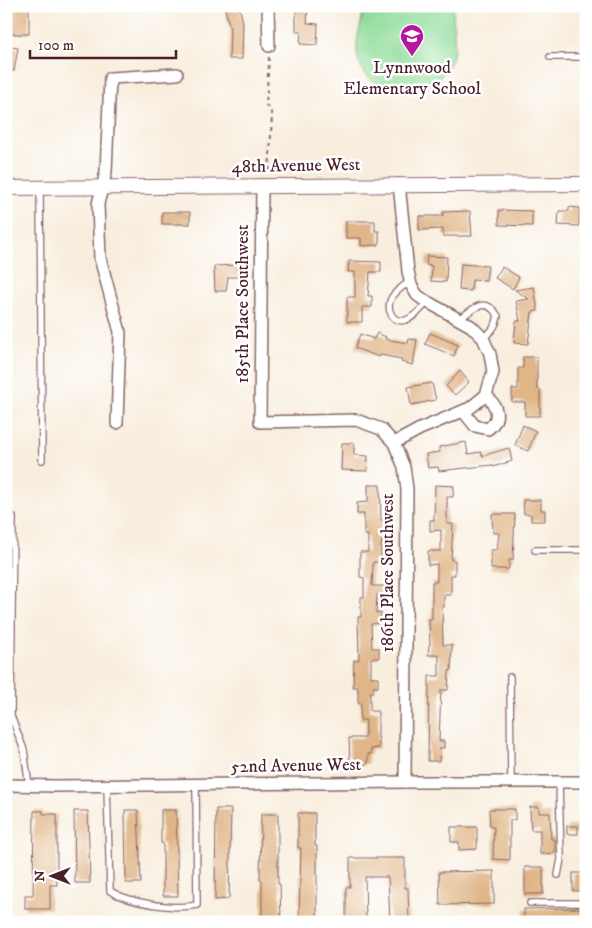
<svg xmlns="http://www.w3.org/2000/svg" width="592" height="928" font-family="'IM FELL DW Pica',serif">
<rect width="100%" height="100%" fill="#fff"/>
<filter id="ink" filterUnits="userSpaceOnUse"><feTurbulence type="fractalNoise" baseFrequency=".02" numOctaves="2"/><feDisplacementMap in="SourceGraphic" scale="10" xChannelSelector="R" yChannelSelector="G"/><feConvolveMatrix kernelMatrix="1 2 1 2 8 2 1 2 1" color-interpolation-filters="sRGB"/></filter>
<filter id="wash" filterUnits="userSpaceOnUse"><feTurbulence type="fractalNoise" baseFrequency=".0096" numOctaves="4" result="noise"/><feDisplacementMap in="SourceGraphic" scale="20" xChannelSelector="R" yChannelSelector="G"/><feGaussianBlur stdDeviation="1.12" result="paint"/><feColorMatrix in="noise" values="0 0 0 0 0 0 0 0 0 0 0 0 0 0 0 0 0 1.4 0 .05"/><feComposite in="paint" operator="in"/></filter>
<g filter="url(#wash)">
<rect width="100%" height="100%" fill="#f8eede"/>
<path fill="#90dc99" stroke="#6d7e62" d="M363,6H453C453,18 456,46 453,56C441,98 375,106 359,62C352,42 363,26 363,6Z"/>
<g id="blocks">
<g fill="#e0b688">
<rect x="6" y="6" width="23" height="28"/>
<polygon points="239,6 243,22 242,59 229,59 230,29 225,9"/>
<polygon points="296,6 308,6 307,23 318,24 317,45 300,44 301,32 296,32"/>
<polygon points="6,46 18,48 14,71 6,70"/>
<polygon points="569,207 580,208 579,226 558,225 559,211 569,211"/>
<polygon points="499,210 532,211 532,226 499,225"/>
<polygon points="470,211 472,236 443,236 443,229 419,230 419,216 443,216 443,212"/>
<rect x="162" y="212" width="28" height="12"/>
<polygon points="346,221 375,221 375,231 379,231 379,245 361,246 361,238 346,238"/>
<polygon points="427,256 447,257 446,282 431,281 432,266 426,265"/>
<polygon points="349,261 381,262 381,272 370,272 368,296 372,296 372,307 362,307 362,322 347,322 347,297 355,297 355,272 348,272"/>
<polygon points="461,264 488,266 486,281 472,280 471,291 459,290"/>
<polygon points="238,265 238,277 228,277 226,291 215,291 214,266"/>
<polygon points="502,267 519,277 513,289 495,278"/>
<polygon points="534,287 538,311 532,312 528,344 514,343 516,321 520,321 516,301 529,299 515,290"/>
<polygon points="377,333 386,337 385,339 408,343 409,339 417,340 413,365 401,362 402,359 380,355 379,357 355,348 360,334 374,339"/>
<polygon points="430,333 458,345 454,356 425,344"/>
<polygon points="523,357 537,357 537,389 540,389 540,416 525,416 525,402 512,402 512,389 518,389 518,368 523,368"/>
<polygon points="460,371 469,382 455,395 446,386"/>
<polygon points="432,383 436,400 411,405 408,387"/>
<polygon points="523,425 536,431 528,451 515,445"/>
<polygon points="466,442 468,454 481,452 482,456 509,448 512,461 493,467 492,465 439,471 438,467 428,468 426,454 440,452 439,447"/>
<polygon points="342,443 354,443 354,455 368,456 367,471 341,470"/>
<polygon points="368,485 380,485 381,520 385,520 385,541 382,541 381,546 381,562 373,562 372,586 385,586 384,595 377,595 376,613 381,613 381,623 371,624 372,648 379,648 379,658 371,658 371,677 378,677 378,687 373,687 373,692 370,692 370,711 378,711 378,738 379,738 379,748 371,749 371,754 368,754 368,764 350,764 349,738 365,738 366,720 360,720 361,703 358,703 358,687 353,687 354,660 359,660 358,617 361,617 361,597 364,597 364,578 360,577 360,552 368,552 368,535 364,535 364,514 357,514 357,503 368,502"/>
<polygon points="435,485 454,486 453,497 447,497 447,524 453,524 451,560 455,560 455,575 451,575 451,595 444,595 444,607 442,607 443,645 452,645 451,671 449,671 448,690 441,690 439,741 444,741 444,748 440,748 439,761 428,761 429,676 439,676 439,655 428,655 429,645 430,645 429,619 432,619 432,582 437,582 437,564 428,565 428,551 441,551 441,530 430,531 430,520 434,520"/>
<polygon points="523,500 541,500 541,510 545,510 545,521 531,521 531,514 524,514"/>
<polygon points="492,514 515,514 513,560 509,560 509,569 491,569 491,550 497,550 499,533 493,533"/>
<polygon points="530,807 539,807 539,813 550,813 551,839 555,839 555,853 540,854 540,830 531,830"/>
<polygon points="216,809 231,809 229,899 215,900"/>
<polygon points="489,809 515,809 515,820 510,820 510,860 493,859 494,827 490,827"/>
<polygon points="125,810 138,810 141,883 126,883"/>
<polygon points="161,810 176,810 178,896 163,896 163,843 161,843"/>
<polygon points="34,811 43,811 43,814 57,814 57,885 50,885 50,909 25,909 25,895 33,895"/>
<polygon points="74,811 88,811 90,883 75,883"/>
<polygon points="298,813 315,813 315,846 317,846 317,922 302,922 302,917 299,917 301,848 298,848"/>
<polygon points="261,814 278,814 278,884 280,884 281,922 262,922 262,880 260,880"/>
<rect x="567" y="826" width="11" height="8"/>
<polygon points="451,827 477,827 477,849 459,850 459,842 451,842"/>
<polygon points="350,858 405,858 405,888 408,888 409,922 390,922 388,877 365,877 366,922 346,922 346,887 350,887"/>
<rect x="525" y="867" width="18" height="27"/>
<polygon points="494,871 494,904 440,905 439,872"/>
<rect x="573" y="873" width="13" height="18"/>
<polygon points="586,908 586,922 524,922 524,909"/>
</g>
</g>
</g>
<g filter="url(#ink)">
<use href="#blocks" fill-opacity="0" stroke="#87676a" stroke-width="1"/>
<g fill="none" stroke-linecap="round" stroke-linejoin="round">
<g stroke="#87676a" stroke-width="8">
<g id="service">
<polyline points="550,57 586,57"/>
<polyline points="40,187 42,460"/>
<path d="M410,281C404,286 397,290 392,297C385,308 392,324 406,320C415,317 422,308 428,302"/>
<path d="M460,319C473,308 486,296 498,316C496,327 491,332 483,338"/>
<polyline points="6,517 13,517 11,716 24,750 29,786"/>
<polyline points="535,550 586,550"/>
<polyline points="510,677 511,782"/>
<path d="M107,786L110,891C130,903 174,910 197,905L196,785"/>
<polyline points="558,875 561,859 559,782"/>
<polyline points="530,903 586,903"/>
</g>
</g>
<g stroke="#87676a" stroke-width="14">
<g id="minor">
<polyline points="268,6 269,46"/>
<polyline points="262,185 260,422 356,420 381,429 394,443 404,467 407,489 405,782"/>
<path d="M463,411L475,426L488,429C502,418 497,406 486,395"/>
<polyline points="117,423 120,332 100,258 98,204 106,172 110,78 177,74"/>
<polyline points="394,443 420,429 470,408 486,395 493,372 490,354 483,338 471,326 424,300 417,295 411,285 408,271 399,184"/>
<polyline points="6,785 56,786 405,782 586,782"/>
</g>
</g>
<g stroke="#87676a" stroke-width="16">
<polyline id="tertiary" points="6,188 586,184"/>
</g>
<polyline stroke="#87676a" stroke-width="2" stroke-dasharray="4 4" stroke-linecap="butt" points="269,57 266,105 272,114 269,175"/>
<use href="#service" stroke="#fff" stroke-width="5.5"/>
<use href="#minor" stroke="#fff" stroke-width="11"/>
<use href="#tertiary" stroke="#fff" stroke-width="14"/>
</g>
</g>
<defs>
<g id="school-pin" transform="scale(1.25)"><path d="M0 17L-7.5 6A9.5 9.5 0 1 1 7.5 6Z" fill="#b5179e" stroke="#fff"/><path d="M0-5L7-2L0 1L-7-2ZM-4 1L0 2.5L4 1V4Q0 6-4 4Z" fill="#fff"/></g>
</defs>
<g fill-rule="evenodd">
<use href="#school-pin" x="412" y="36"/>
</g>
<g text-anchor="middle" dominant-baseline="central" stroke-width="5" stroke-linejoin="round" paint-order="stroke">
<g font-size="18" fill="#4a1f2b" stroke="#fff">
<text x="412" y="68">Lynnwood<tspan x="412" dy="21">Elementary School</tspan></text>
</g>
<g font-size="18" fill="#4a1f2b" stroke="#fff">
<text transform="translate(296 166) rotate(-1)">48th Avenue West</text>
<text transform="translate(243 304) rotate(-90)">185th Place Southwest</text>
<text transform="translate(388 573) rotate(-90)">186th Place Southwest</text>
<text transform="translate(296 766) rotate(-1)">52nd Avenue West</text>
</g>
</g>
<rect width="592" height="928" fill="none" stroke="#fff" stroke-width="25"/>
<g transform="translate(52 876) rotate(270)" stroke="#ffffff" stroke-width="4" paint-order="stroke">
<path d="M0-4L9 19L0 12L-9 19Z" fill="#4a1f2b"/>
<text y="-8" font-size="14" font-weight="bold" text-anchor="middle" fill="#4a1f2b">N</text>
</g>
<path d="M30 50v8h146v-8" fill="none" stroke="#4a1f2b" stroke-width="2.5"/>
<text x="38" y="50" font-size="15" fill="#4a1f2b" stroke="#ffffff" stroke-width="4" paint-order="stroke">100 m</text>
</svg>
